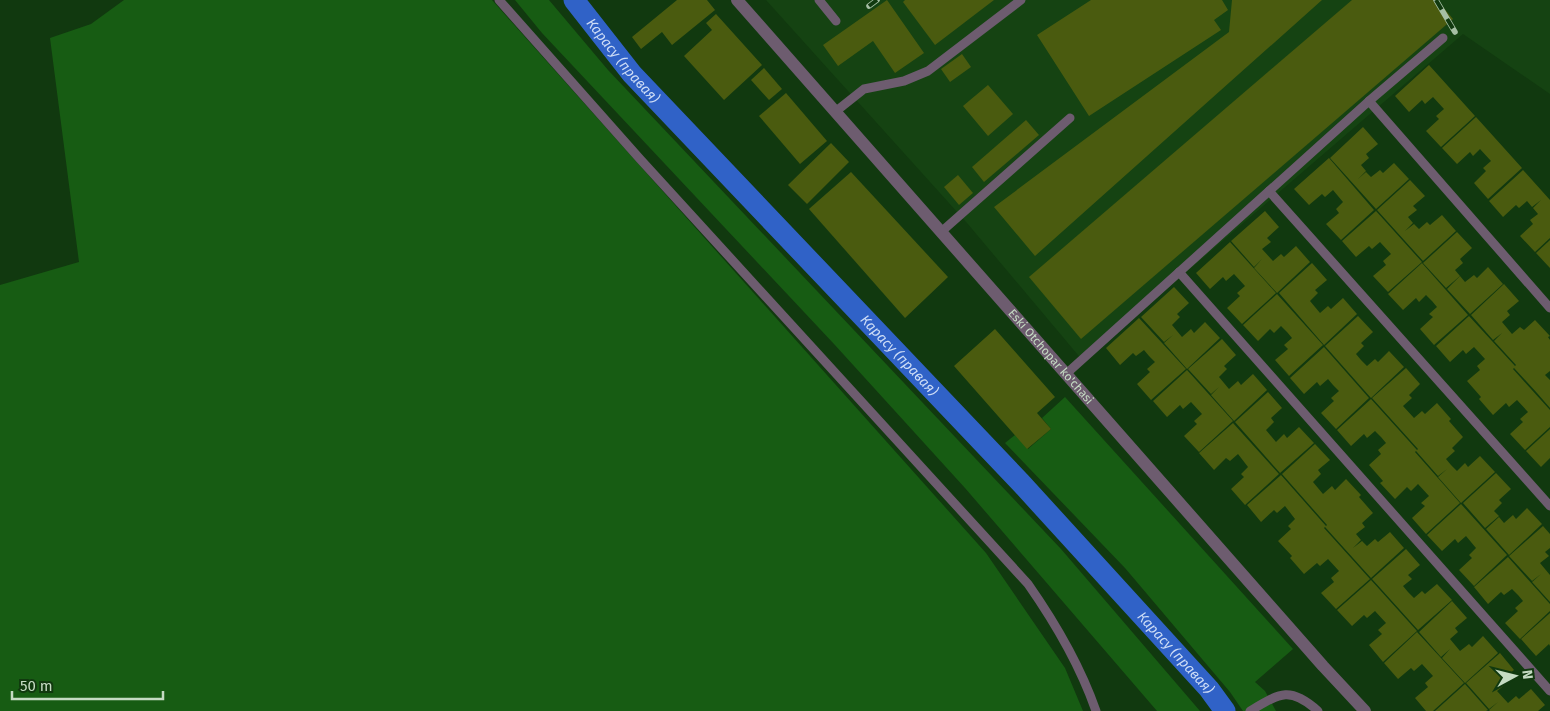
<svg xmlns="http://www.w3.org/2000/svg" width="1550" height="711" font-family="'Fira Sans',sans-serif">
<rect width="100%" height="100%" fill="#11390f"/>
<polygon fill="#154312" points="766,0 1550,0 1550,94 1463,34 1083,361 967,223"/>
<g fill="#175c13">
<polygon points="124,0 492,0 986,553 1065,668 1083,711 0,711 0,285 79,262 50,38 91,24"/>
<polygon points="515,0 549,0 608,70 1061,549 1200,711 1157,711 965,488 834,344 542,33"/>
<polygon points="1065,397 1293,649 1255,682 1265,691 1276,711 1243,711 1230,692 1125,568 1005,443 1015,435 1028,449 1051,429 1042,418"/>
</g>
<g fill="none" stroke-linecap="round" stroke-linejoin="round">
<path stroke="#3062c7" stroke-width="21" id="s1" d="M574,0L632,74L1021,483L1209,689L1225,711"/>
</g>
<g fill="#4a5b0f">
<polygon points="677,0 707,0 715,10 672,45 662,32 641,49 632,37"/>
<polygon points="887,0 924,53 895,73 873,41 838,66 823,45"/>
<polygon points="905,0 994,0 935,45 903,2"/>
<polygon points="1091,0 1222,0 1228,10 1214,20 1221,30 1089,116 1037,35"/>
<polygon points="1232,0 1322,0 1035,256 994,207 1229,32"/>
<polygon points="1352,0 1437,0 1453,19 1081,339 1029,277"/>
<polygon points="716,14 762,65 724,100 684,56 712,30 706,23"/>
<polygon points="962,54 971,67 950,82 941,69"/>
<polygon points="1429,65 1475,116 1441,147 1426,131 1439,119 1436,116 1444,109 1433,97 1425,104 1422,100 1409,112 1395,96"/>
<polygon points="764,68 782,89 769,100 751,80"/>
<polygon points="988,85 1013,114 988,136 963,106"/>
<polygon points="786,93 827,141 800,164 759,116"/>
<polygon points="1476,117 1522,168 1488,199 1474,183 1486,171 1483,168 1491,161 1480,149 1473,156 1470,152 1457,164 1442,148"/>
<polygon points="1026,120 1039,135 984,182 972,167"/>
<polygon points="1363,127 1378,144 1366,154 1369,158 1361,165 1366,171 1358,179 1366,172 1371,177 1380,170 1383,173 1394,163 1409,179 1376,209 1330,158"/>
<polygon points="831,143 849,162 807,204 788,185"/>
<polygon points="1329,158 1374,210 1341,240 1326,224 1339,213 1336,209 1343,202 1333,190 1325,197 1322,194 1309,205 1294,189"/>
<polygon points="1523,170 1550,200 1550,238 1535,252 1520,236 1533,224 1530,220 1538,214 1533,208 1541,200 1532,207 1527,201 1519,208 1516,205 1503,217 1489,201"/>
<polygon points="851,172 948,277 905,318 809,209"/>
<polygon points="958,175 973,193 959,205 944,187"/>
<polygon points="1410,180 1425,196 1413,206 1417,210 1408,217 1413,223 1405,231 1414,224 1419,229 1427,222 1430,225 1442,215 1456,231 1423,261 1377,210"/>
<polygon points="1265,211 1279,227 1267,238 1271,242 1262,249 1273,261 1281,254 1284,257 1296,246 1310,262 1277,293 1254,268 1262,259 1254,267 1231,241"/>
<polygon points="1376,211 1422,262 1388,292 1373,276 1386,265 1383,261 1391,254 1380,242 1372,249 1369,246 1356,257 1342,241"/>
<polygon points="1457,232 1472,248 1460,259 1463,263 1455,270 1460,276 1446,288 1423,263"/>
<polygon points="1550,240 1550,268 1536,253"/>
<polygon points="1230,242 1276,293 1242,324 1227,308 1240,296 1237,293 1245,286 1234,274 1226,281 1223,277 1210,289 1196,273"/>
<polygon points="1312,263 1327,280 1315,290 1318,293 1310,301 1320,313 1328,306 1331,309 1343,298 1357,314 1324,345 1279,293"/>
<polygon points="1422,263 1468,315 1434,345 1420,329 1433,317 1429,314 1437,307 1432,301 1426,295 1419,302 1416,298 1403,310 1388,294"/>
<polygon points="1488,267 1503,284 1470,314 1447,289 1460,276 1465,282 1474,275 1477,278"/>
<polygon points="1504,284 1519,301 1507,311 1510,315 1502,322 1512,334 1520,327 1524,330 1535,320 1550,336 1548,337 1550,340 1550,371 1545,375 1550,380 1550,408 1537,393 1545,385 1537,393 1514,368 1513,369 1550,410 1550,427 1525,450 1510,434 1523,422 1520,419 1528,412 1517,400 1509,407 1506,403 1493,415 1479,399 1481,397 1467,381 1480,370 1477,366 1485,359 1474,347 1466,354 1463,350 1450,362 1436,346 1469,316 1515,366 1516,365 1494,341 1502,333 1493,340 1471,315"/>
<polygon points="1174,287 1189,303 1177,314 1180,317 1172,325 1182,337 1191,329 1194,333 1205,322 1220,338 1187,369 1164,343 1173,335 1164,342 1141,317"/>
<polygon points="1277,294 1323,345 1289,376 1275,360 1288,349 1284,345 1292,338 1287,332 1281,326 1274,333 1270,329 1258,341 1243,325"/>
<polygon points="1358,316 1373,332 1361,343 1364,346 1356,354 1361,360 1367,366 1375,359 1378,362 1389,351 1404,367 1371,398 1325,346"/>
<polygon points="1139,318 1186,369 1151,400 1137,384 1150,372 1147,369 1155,362 1149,356 1144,350 1136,356 1133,353 1120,365 1106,348"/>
<polygon points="995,329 1055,397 1037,413 1051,429 1027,449 954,366"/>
<polygon points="1222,339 1236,355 1224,366 1227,369 1219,377 1229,389 1238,381 1241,385 1253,374 1267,390 1234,421 1211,395 1219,387 1211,394 1188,369"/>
<polygon points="1324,347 1369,398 1336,429 1321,413 1334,401 1331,398 1339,391 1333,385 1341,378 1333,385 1328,379 1320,386 1317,382 1304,394 1290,378"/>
<polygon points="1406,368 1420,384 1409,395 1412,398 1403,406 1414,418 1422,411 1425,414 1437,403 1451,419 1449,421 1463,437 1452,448 1455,451 1446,459 1451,465 1457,471 1465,463 1468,467 1480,456 1495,472 1461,503 1438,477 1447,469 1438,476 1416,451 1415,452 1460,503 1426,534 1412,518 1425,506 1421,503 1429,496 1418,484 1411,491 1407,487 1395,499 1380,483 1383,481 1369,465 1381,454 1378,450 1386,443 1381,437 1375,431 1367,438 1364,434 1351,446 1337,430 1371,399 1417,450 1418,449 1372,398"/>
<polygon points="1187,370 1233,421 1199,452 1184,436 1197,424 1194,421 1202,414 1191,402 1183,409 1180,405 1167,417 1153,401"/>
<polygon points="1268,392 1282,408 1271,418 1274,422 1266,430 1276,442 1284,434 1287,438 1299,427 1314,443 1280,473 1235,422"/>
<polygon points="1233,423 1279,474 1245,505 1231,489 1244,477 1241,474 1248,467 1238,454 1230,461 1226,458 1214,470 1199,453"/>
<polygon points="1550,429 1550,458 1541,467 1526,451"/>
<polygon points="1315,444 1330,460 1318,470 1321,474 1313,482 1323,494 1332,486 1335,490 1346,479 1361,495 1359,497 1373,513 1362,523 1365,527 1356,534 1361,540 1353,548 1362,541 1367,546 1375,539 1378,542 1390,532 1404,548 1371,578 1325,527 1324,528 1370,579 1336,609 1321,593 1334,582 1331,578 1339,571 1328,559 1320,566 1317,563 1304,574 1290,558 1292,556 1278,541 1291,529 1288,526 1295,519 1285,506 1277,513 1274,510 1261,522 1247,505 1281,475 1326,526 1327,525 1282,474"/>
<polygon points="1496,473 1511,489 1499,500 1502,503 1494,511 1499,516 1485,528 1463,503"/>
<polygon points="1461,504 1507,555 1474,586 1459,570 1472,558 1469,555 1476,548 1466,536 1458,543 1455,539 1442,551 1427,535"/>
<polygon points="1527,508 1542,524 1509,555 1486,529 1499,517 1504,523 1513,515 1516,519"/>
<polygon points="1543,526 1550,534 1550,548 1545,552 1549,556 1540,563 1550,575 1550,602 1532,582 1541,574 1532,581 1509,556"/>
<polygon points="1406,549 1420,565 1408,575 1412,579 1403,586 1408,592 1414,598 1422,591 1425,594 1437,584 1452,600 1418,630 1372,579"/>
<polygon points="1508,557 1550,604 1550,611 1520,639 1505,623 1518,611 1515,608 1523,601 1518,595 1512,589 1504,595 1501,592 1488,604 1474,587"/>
<polygon points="1371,580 1417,631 1383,662 1369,645 1382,634 1378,630 1386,623 1375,611 1367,618 1364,615 1352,626 1337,610"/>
<polygon points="1452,601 1467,618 1455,628 1458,632 1450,639 1460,651 1469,644 1472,647 1483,636 1498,653 1465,683 1442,658 1450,649 1441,657 1419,632"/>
<polygon points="1550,613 1550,646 1549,644 1536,656 1521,639"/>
<polygon points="1417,632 1464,683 1433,711 1426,711 1415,698 1428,687 1425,683 1433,676 1422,664 1414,671 1411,668 1398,679 1384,663"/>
<polygon points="1500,653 1514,670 1502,680 1506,684 1497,691 1508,703 1516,696 1519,699 1531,689 1545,705 1538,711 1490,711 1489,710 1498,702 1489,709 1466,683"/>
<polygon points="1465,684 1488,710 1486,711 1435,711"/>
</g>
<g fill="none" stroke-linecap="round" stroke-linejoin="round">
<g stroke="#6d5c6f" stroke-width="9">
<path d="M499,0L640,159L1028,584C1056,624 1080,665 1096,711"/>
<polyline points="819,0 836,21"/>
<polyline points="1369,101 1443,38"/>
<polyline points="835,112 864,89 904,81 928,71 1021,0"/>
<polyline points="1269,191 1550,506"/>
<polyline points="941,232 1070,118"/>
<polyline points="1179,272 1550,691"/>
<polyline points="1066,374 1369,101 1550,308"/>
<path d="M1250,711C1280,693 1290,686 1318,711"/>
</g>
<path stroke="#6d5c6f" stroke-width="12" id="s2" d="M737,0L1323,666L1365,711"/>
<g stroke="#a6bfa4" stroke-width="5.5">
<g id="rail">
<polyline points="1436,0 1455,32"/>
<polyline points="869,6 877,0"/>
</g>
</g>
<use href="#rail" stroke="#11390f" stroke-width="4" stroke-dasharray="11" stroke-linecap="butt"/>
</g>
<g text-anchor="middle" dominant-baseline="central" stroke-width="5" stroke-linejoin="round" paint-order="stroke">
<g font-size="12" fill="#c5dbc3" stroke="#11390f">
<text stroke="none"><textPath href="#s2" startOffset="475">Eski Otchopar ko'chasi</textPath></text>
</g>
<g font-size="14" font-style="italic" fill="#cddcf6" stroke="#11390f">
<text stroke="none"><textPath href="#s1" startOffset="78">Карасу (правая)</textPath></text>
<text stroke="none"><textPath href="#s1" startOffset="482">Карасу (правая)</textPath></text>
<text stroke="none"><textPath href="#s1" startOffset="888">Карасу (правая)</textPath></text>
</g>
</g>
<g transform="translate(1515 676) rotate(83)" stroke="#11390f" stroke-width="4" paint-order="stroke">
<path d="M0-4L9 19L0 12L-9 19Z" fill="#c5dbc3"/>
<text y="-8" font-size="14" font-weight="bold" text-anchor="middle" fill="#c5dbc3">N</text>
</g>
<path d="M12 691v8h151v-8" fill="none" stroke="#c5dbc3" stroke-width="2.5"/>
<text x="20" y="691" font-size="15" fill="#c5dbc3" stroke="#11390f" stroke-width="4" paint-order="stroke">50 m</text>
</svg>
